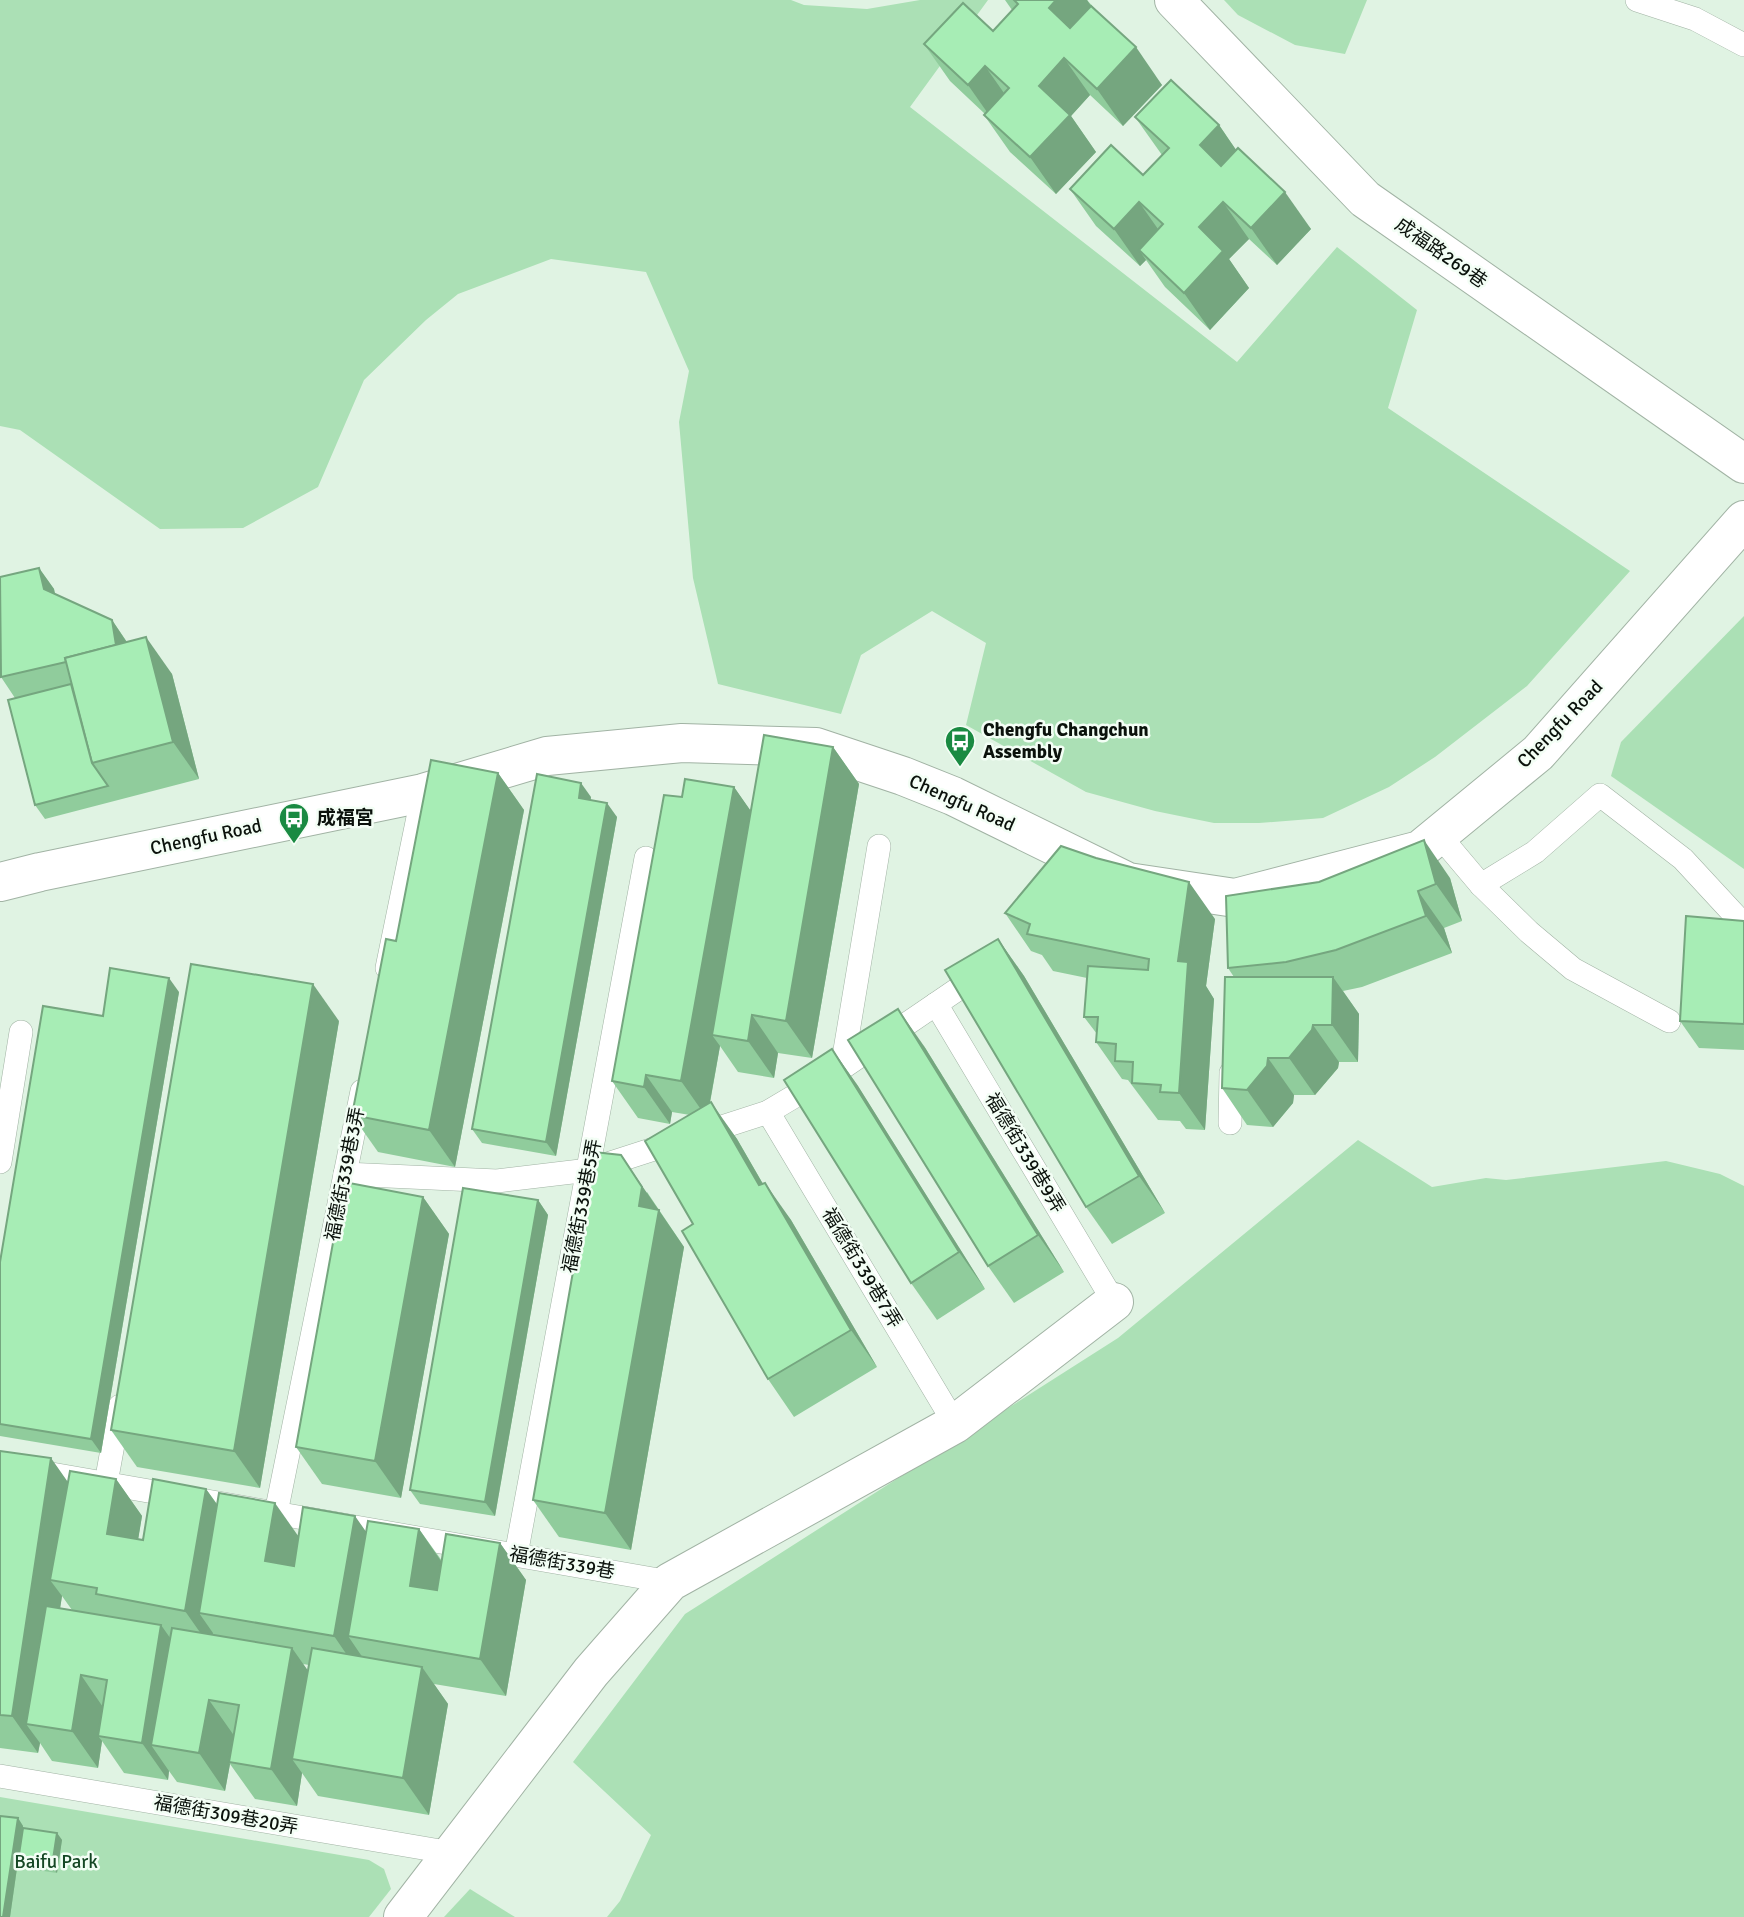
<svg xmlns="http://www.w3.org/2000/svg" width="1744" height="1917" font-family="Signika,'Noto Sans TC',sans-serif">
<rect width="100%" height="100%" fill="#e0f3e3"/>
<g fill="#abe0b5">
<polygon points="0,0 791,0 804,5 867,9 920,0 988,0 910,107 1237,362 1337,247 1417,310 1388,408 1630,571 1527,686 1435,757 1389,787 1323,818 1259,823 1214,823 1155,811 1086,792 966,725 986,643 932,611 861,655 841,714 718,684 693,578 679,422 689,371 646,272 551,259 458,294 426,320 364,380 318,487 243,528 160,529 20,430 0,426"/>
<polygon points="1224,0 1367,0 1345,54 1295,45 1238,15"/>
<polygon points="1744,616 1744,869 1611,776 1621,742"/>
<polygon points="1358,1140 1432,1187 1486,1178 1506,1180 1666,1161 1720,1174 1744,1186 1744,1917 607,1917 620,1901 651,1835 573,1762 685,1614 1118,1338"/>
<polygon points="0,1797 369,1860 384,1869 391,1889 369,1917 0,1917"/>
<polygon points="470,1889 515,1917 444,1917"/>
</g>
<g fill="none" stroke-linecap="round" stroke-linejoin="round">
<g stroke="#a1b3a4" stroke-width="24">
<g id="service">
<polyline points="1637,0 1695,19 1744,45"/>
<polyline points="1438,834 1481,885 1535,852 1600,795 1683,859 1744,925"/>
<polyline points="1481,885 1529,932 1573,969 1669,1021"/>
<polyline points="387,968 423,793"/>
<polyline points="936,1004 1114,1302"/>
<polyline points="842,1068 879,846"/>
<polyline points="768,1112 955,1424"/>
<polyline points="1230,1123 1231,1073"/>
<polyline points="0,1162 21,1032"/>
<polyline points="345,1174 497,1181 589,1170 768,1112 842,1068 983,972"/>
<polyline points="0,1465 670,1582"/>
<polyline points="106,1483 120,1406"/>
<polyline points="276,1513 362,1091"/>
<polyline points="516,1555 646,858"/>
<polyline points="0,1776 452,1853"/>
</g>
</g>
<g stroke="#a1b3a4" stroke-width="40">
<g id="minor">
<polyline points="1174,0 1365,199 1744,464"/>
<polyline points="0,882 40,872 423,793 547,756 682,743 816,747 903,776 953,796 1128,882 1235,898 1420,850 1538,753 1744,520"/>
<polyline points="403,1917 591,1672 670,1582 955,1424 1114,1302"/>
</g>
</g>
<use href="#service" stroke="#fff" stroke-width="23"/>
<use href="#minor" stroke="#fff" stroke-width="38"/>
</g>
<g fill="#90cc9c" fill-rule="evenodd">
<polygon points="1005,0 1087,0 1162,85 1123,126 1090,95 1071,116 1096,152 1056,194 1010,152 984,115 985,114 950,81 924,44 993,31 1012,10"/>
<polygon points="1135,117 1219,125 1236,150 1311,229 1277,265 1249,239 1229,259 1249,288 1210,330 1165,287 1146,260 1140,266 1096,226 1070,189 1143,175 1162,155"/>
<polygon points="39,568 54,589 55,594 112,620 127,642 172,674 199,779 45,819 35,805 15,698 1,677"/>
<polygon points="833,747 859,784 812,1058 778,1053 774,1078 738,1072 720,1046 710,1103 737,1139 763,1184 791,1220 877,1367 794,1417 768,1379 693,1224 690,1115 672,1112 670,1124 638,1118 612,1081 682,797 734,787 751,812"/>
<polygon points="498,773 524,810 455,1167 378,1152 352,1115 396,941"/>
<polygon points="591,797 591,800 617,817 556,1156 482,1143 472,1129"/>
<polygon points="1450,878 1462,921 1444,928 1452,953 1362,987 1343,991 1359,1014 1358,1062 1339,1062 1338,1068 1315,1095 1294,1095 1293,1103 1273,1127 1247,1125 1222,1088 1234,977 1228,968"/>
<polygon points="1005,913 1215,919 1206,986 1214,999 1205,1130 1186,1129 1180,1121 1158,1120 1128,1080 1122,1079 1096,1042 1097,1034 1084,1017 1087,978 1053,971 1042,955 1031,951"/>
<polygon points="1744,921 1744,1050 1699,1048 1680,1021"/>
<polygon points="998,939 1024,976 1165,1213 1112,1244 1086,1207"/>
<polygon points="179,992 101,1453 0,1436 0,1262 103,1016"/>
<polygon points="339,1021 260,1488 137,1467 111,1430"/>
<polygon points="924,1046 1064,1272 1014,1303 988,1266"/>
<polygon points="832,1049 858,1086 985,1289 937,1320 911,1283"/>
<polygon points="647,1192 684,1247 631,1550 559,1537 533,1500"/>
<polygon points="423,1197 449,1234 401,1498 322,1484 296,1447"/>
<polygon points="538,1200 548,1215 495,1516 420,1504 410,1490"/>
<path d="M0,1451L68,1483L116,1479L142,1516L138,1539L143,1540L206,1489L217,1504L299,1536L366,1531L419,1529L442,1561L500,1543L526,1580L506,1696L434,1684L448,1704L429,1815L318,1796L302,1773L297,1806L255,1799L230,1764L225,1791L177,1782L169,1771L168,1780L124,1773L102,1741L98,1768L52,1761L40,1743L38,1753L0,1748ZM62,1596L72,1610L60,1608ZM303,1664L309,1665L308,1671Z"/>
<polygon points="0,1816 18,1818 23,1826 23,1828 57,1833 62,1840 57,1873 23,1868 18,1861 10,1917 0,1917"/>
</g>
<g fill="#75a67f">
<polygon points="1056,0 1087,0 1099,18 1075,45 1049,8"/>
<polygon points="1136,47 1162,85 1123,126 1097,89"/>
<polygon points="1064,58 1090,95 1071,116 1096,152 1056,194 1030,157 1039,86"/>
<polygon points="985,66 1011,103 994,122 968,85"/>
<polygon points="1219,125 1245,163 1226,183 1200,145"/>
<polygon points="1285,192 1311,229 1277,265 1251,228"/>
<polygon points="1139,202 1165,239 1139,250 1146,260 1140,266 1114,229"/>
<polygon points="1223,202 1249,239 1229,259 1249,288 1210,330 1184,293 1199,227"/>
<polygon points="39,568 54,589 58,610 44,589"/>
<polygon points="112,620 126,641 132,670 117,650"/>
<polygon points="146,637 172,674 199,779 173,742"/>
<polygon points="833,747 859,784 812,1058 786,1021"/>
<polygon points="498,773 524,810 455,1167 429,1130"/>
<polygon points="581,783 591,797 589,812 579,798"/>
<polygon points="734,787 760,824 712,1035 720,1046 707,1118 681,1081"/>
<polygon points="607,803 617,817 556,1156 546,1142"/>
<polygon points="1424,840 1450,878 1462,921 1436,884"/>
<polygon points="1189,882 1215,919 1206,986 1214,999 1205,1130 1179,1093 1178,961"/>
<polygon points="1418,891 1444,928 1452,953 1426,916"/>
<polygon points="998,939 1024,976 1165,1213 1139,1176"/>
<polygon points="1333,977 1359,1014 1358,1062 1332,1025"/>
<polygon points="169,978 179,992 101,1453 91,1439"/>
<polygon points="313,984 339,1021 260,1488 234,1451"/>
<polygon points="898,1009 924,1046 1064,1272 1038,1235"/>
<polygon points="752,1015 778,1053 774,1078 748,1041"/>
<polygon points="1313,1025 1339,1062 1338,1068 1315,1095 1289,1058"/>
<polygon points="832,1049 858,1086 985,1289 959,1252"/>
<polygon points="1268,1058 1294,1095 1293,1103 1273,1127 1247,1090"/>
<polygon points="646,1075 672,1112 670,1124 644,1087"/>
<polygon points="711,1102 737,1139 785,1222 759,1185"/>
<polygon points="621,1155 684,1247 631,1550 605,1513 639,1206"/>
<polygon points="765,1183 791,1220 877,1367 851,1330"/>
<polygon points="423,1197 449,1234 401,1498 375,1461"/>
<polygon points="538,1200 548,1215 495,1516 485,1502"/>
<polygon points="51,1458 77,1495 50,1580 62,1596 42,1726 26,1724 40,1743 38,1753 12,1716"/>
<polygon points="116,1479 142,1516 133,1571 107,1534"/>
<polygon points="206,1489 232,1526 199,1613 213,1633 211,1648 185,1611"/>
<polygon points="275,1503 301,1540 291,1598 265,1561"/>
<polygon points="355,1516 381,1553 348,1636 363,1658 360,1674 334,1636"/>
<polygon points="419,1529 445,1567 436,1623 410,1586"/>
<polygon points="500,1543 526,1580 506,1696 480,1659"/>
<polygon points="161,1625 187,1662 151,1745 169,1771 168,1780 142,1743"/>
<polygon points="292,1648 318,1685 292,1759 302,1773 297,1806 271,1769"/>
<polygon points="422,1667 448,1704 429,1815 403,1778"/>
<polygon points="81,1675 107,1713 98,1736 102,1741 98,1768 72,1731"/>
<polygon points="209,1700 235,1737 229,1762 230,1764 225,1791 199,1753"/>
<polygon points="18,1818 23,1826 10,1917 3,1917"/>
<polygon points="57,1833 62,1840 57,1873 52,1866"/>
</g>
<g fill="#a7edb5" stroke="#75a67f" stroke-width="2">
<polygon points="1014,0 1056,0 1049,8 1070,28 1091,6 1136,47 1097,89 1064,58 1039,86 1070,115 1030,157 984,115 1009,88 985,66 968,85 924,44 963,3 993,31 1018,4"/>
<polygon points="1171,80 1219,125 1200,145 1221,166 1238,148 1285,192 1251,228 1223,202 1199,227 1223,251 1184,293 1139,250 1163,224 1139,202 1114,229 1070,189 1111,145 1143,175 1169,148 1135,117"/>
<polygon points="39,568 44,589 112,620 116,645 65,658 66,662 1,677 0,577"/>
<polygon points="146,637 173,742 92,763 65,658"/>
<polygon points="71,684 92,763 108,786 35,805 8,700"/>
<polygon points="764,735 833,747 786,1021 752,1015 748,1041 712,1035"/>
<polygon points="431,760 498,773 429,1130 352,1115 386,939 396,941"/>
<polygon points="537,774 581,783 579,798 607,803 546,1142 472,1129"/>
<polygon points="685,779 734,787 681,1081 646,1075 644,1087 612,1081 664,795 682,797"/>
<polygon points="1424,840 1436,884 1418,891 1426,916 1336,950 1286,962 1228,968 1226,896 1319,882"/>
<polygon points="1061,846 1096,858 1189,882 1178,961 1188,962 1179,1093 1160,1092 1161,1085 1132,1083 1133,1062 1115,1061 1116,1044 1096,1042 1098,1017 1084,1017 1088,966 1148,970 1149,959 1027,934 1030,924 1005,913"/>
<polygon points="1686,916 1744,921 1744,1024 1680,1021"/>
<polygon points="998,939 1139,1176 1086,1207 945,970"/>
<polygon points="191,964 313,984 234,1451 111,1430"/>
<polygon points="110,968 169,978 91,1439 0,1424 0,1262 43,1006 103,1016"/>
<polygon points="1225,977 1333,977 1332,1025 1313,1025 1312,1030 1289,1058 1268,1058 1267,1066 1247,1090 1222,1088"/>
<polygon points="898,1009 1038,1235 988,1266 848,1040"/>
<polygon points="832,1049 959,1252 911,1283 784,1080"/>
<polygon points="711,1102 759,1185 765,1183 851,1330 768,1379 682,1231 693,1224 645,1141"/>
<polygon points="594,1152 621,1155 642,1187 639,1206 659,1210 605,1513 533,1500"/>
<polygon points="344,1182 423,1197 375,1461 296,1447"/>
<polygon points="463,1188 538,1200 485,1502 410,1490"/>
<polygon points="0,1451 51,1458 12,1716 0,1715"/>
<polygon points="70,1471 116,1479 107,1534 143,1540 153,1479 206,1489 185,1611 96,1594 97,1588 50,1580"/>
<polygon points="219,1493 275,1503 265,1561 294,1566 303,1507 355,1516 334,1636 199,1613"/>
<polygon points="368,1521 419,1529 410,1586 437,1590 446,1534 500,1543 480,1659 348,1636"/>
<polygon points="46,1606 161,1625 142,1743 98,1736 107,1680 81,1675 72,1731 26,1724"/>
<polygon points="172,1628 292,1648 271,1769 229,1762 239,1705 209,1700 199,1753 151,1745"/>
<polygon points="312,1648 422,1667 403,1778 292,1759"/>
<polygon points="0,1816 18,1818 3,1917 0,1917"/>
<polygon points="23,1828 57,1833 52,1866 18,1861"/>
</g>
<defs>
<g id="bus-pin" transform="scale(1.575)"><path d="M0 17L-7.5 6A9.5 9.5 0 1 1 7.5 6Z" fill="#1a8a42" stroke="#f3fef5"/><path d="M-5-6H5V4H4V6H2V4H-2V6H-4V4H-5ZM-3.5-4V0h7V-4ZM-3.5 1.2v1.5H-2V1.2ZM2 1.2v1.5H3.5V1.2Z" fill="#fff"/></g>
</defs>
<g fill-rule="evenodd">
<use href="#bus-pin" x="960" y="741"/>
<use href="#bus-pin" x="294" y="818"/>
</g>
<g text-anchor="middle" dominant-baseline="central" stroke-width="5" stroke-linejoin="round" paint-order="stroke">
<g font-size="19" fill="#0b120c" stroke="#f3fef5">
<text transform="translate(1441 253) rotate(35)">成福路269巷</text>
<text transform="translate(1560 724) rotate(-46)">Chengfu Road</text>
<text transform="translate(962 803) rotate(24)">Chengfu Road</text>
<text transform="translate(206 837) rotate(-12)">Chengfu Road</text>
<text transform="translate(1025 1153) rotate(59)">福德街339巷9弄</text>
<text transform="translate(345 1174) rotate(-79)">福德街339巷3弄</text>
<text transform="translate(582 1206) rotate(-79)">福德街339巷5弄</text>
<text transform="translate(862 1268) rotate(59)">福德街339巷7弄</text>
<text transform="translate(562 1563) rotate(10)">福德街339巷</text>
<text transform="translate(226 1815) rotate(10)">福德街309巷20弄</text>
</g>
<g font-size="19" font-weight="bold" fill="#0b120c" stroke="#f3fef5" text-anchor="start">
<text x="983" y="730">Chengfu Changchun<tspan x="983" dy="22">Assembly</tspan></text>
<text x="317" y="818">成福宮</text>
</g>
<g font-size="19" fill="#154724" stroke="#f3fef5">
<text x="56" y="1862">Baifu Park</text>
</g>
</g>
</svg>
